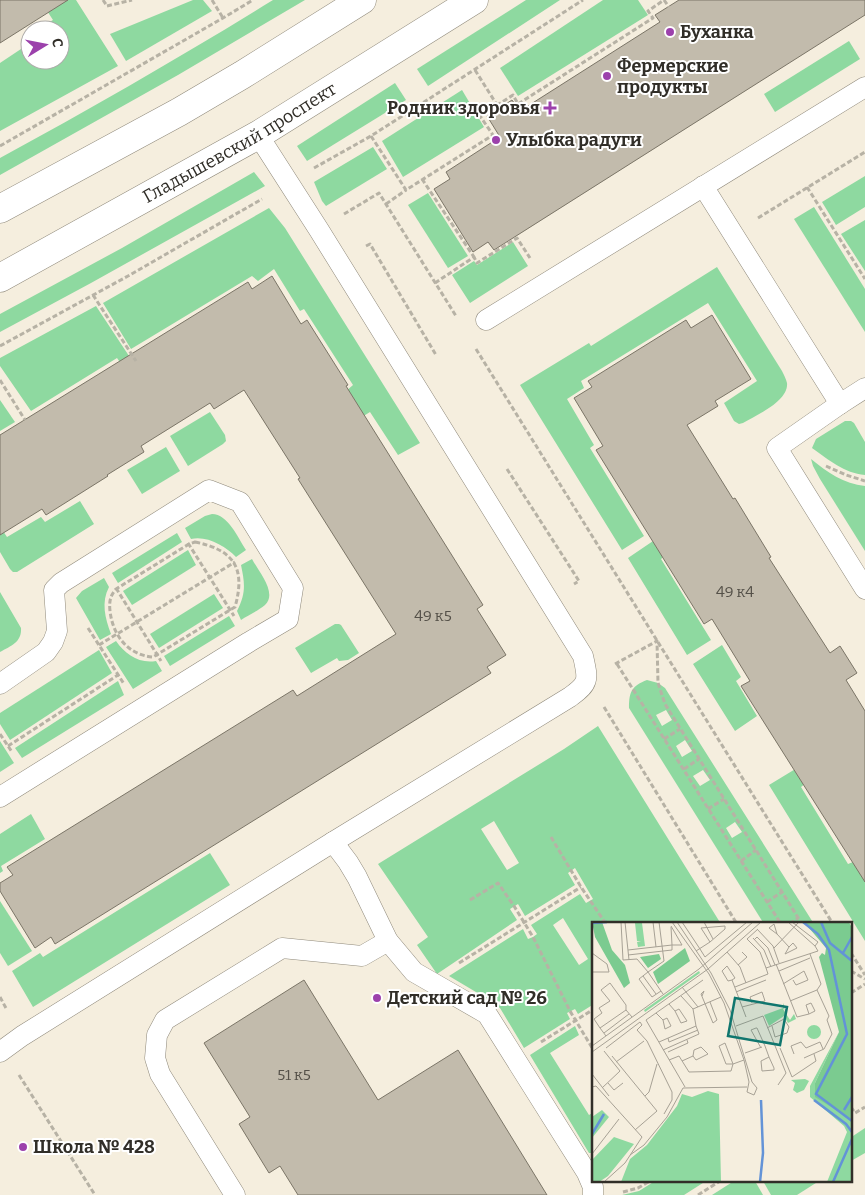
<svg xmlns="http://www.w3.org/2000/svg" width="865" height="1195" font-family="Bitter,serif">
<rect width="100%" height="100%" fill="#f5eede"/>
<g fill="#8ed9a0" fill-rule="evenodd">
<polygon points="40,0 76,0 118,66 0,131 0,63 30,43 30,60 60,60 60,30 36,30 53,20"/>
<polygon points="193,0 203,0 212,11 126,61 110,34"/>
<path d="M273,0H305L178,75L0,175V158C92,108 184,55 273,0Z"/>
<polygon points="526,0 560,0 428,86 417,69"/>
<polygon points="603,0 638,0 648,15 518,96 500,68"/>
<polygon points="849,41 860,59 775,112 764,94"/>
<polygon points="395,83 406,100 307,161 297,146"/>
<polygon points="462,90 484,127 403,177 382,141"/>
<polygon points="373,147 387,169 326,206 322,201 314,182"/>
<polygon points="254,172 265,186 91,283 0,332 0,314 122,248"/>
<polygon points="865,176 865,207 836,225 822,202"/>
<polygon points="428,193 468,256 448,268 408,205"/>
<polygon points="814,207 865,289 865,332 794,219"/>
<polygon points="269,208 285,228 420,443 398,455 370,412 362,417 345,392 353,385 304,309 300,311 274,269 258,281 252,276 131,349 103,303"/>
<polygon points="865,220 865,271 841,234"/>
<polygon points="513,242 528,266 470,303 452,275 474,261 477,265"/>
<path d="M717,267L782,371C784,375 786,379 787,383C789,401 757,415 743,423L739,424L734,421L724,403L757,381L708,303L581,381L584,388L567,399L594,445L590,448L644,536L622,550L520,385L589,343L591,346Z"/>
<polygon points="96,306 131,359 122,365 117,358 31,411 0,366 0,358"/>
<polygon points="0,400 15,422 0,431"/>
<polygon points="210,412 225,435 226,441 223,444 188,466 170,436"/>
<path d="M845,421H851L854,423L865,442V475C844,473 829,460 812,448L816,439Z"/>
<polygon points="166,447 180,471 142,494 127,470"/>
<path d="M811,459C827,472 844,484 865,486V551L820,479L813,466Z"/>
<polygon points="80,501 94,524 17,572 13,572 10,569 0,552 0,532 3,531 7,537 41,517 45,522"/>
<path d="M212,514C228,514 238,538 246,550L236,557C226,546 206,535 191,539L185,528L205,516Z"/>
<polygon points="177,533 182,542 118,583 112,573"/>
<polygon points="656,539 666,555 661,559 711,640 687,655 628,558"/>
<polygon points="188,550 196,565 132,605 123,591"/>
<path d="M252,559C258,571 278,593 265,605C258,611 248,615 241,620L237,611C246,593 245,584 241,565Z"/>
<path d="M104,578L109,587C101,602 105,618 111,634L100,640L76,598L82,591Z"/>
<path d="M0,592L21,628C22,642 11,646 0,652Z"/>
<polygon points="214,594 223,608 159,648 150,634"/>
<polygon points="229,616 235,626 170,666 164,656"/>
<polygon points="335,624 339,624 341,625 359,653 348,660 339,661 337,658 311,673 295,648"/>
<path d="M116,641C125,654 139,664 156,661L162,671L133,689L106,647Z"/>
<polygon points="722,645 741,677 736,681 757,716 735,731 693,664"/>
<polygon points="99,650 112,673 10,740 0,724 0,713"/>
<path d="M647,680L658,683L665,688L814,924H764L629,708C629,691 632,686 647,680ZM666,710L672,720L662,726L656,715ZM685,740L692,751L682,757L676,746ZM703,770L710,780L700,786L693,776ZM735,822L742,832L732,838L726,828Z"/>
<polygon points="118,681 124,695 22,758 15,748"/>
<path d="M598,726L721,924H594V1004L578,1014L575,1009L567,1013L570,1019L524,1048L500,1008L486,998L449,976L523,929L528,939L533,937L537,934L531,925L580,894L586,903L593,899L575,868L568,873L575,885L525,916L518,904L510,909L517,920L437,974L417,945L428,937L378,864L564,749ZM494,821L519,863L507,870L481,829ZM563,918L588,959L579,965L553,925Z"/>
<polygon points="0,741 14,763 0,772"/>
<polygon points="797,768 807,782 801,787 848,864 853,862 865,874 865,941 769,785"/>
<polygon points="31,814 45,839 1,866 3,871 0,873 0,834"/>
<polygon points="210,853 230,885 33,1007 12,971 40,953 43,957"/>
<polygon points="0,901 32,951 8,966 0,953"/>
<polygon points="575,1026 579,1035 550,1053 589,1115 594,1112 594,1153 589,1153 530,1055"/>
<polygon points="865,1128 865,1153 851,1161 851,1133 853,1136"/>
<polygon points="655,1181 706,1181 684,1195 622,1195 639,1191"/>
<polygon points="734,1181 755,1181 763,1195 712,1195"/>
<polygon points="763,1181 819,1181 797,1195 771,1195"/>
</g>
<g fill="#c2bbac" stroke="#7b7567">
<polygon points="0,0 68,0 0,43"/>
<polygon points="679,0 865,0 865,15 494,250 488,242 473,252 434,189 450,179 446,172 500,137 487,116 512,100 520,111 660,22 655,15"/>
<polygon points="272,276 301,324 307,320 348,385 346,386 483,605 477,609 506,655 487,667 491,673 55,944 51,937 35,948 0,891 0,883 13,875 7,867 293,690 297,696 396,634 298,479 300,478 244,390 214,409 210,403 141,446 144,452 107,475 108,476 46,515 42,509 0,535 0,435 248,282 252,289"/>
<polygon points="712,315 751,379 715,401 718,406 687,425 733,499 735,498 771,557 769,558 830,653 840,646 857,673 846,680 865,711 865,882 741,686 750,681 712,619 704,624 596,450 603,446 574,398 592,387 588,381 686,320 691,328"/>
<polygon points="304,980 378,1100 458,1050 547,1195 298,1195 280,1166 269,1173 239,1124 250,1117 204,1043"/>
</g>
<g fill="none" stroke-linecap="round" stroke-linejoin="round">
<g stroke="#8f897b" stroke-width="21">
<g id="lane">
<polyline points="703,186 840,404"/>
<polyline points="486,320 865,87"/>
<polyline points="865,388 840,404 777,448 865,589"/>
<polyline points="0,684 46,652 53,642 57,631 54,590 61,583 209,490 240,502 293,588 288,619 249,642 0,797"/>
<polyline points="333,842 348,862 357,877 388,941 414,972 487,1014 587,1173 593,1187 593,1195"/>
<path d="M0,1052L22,1036L333,842L570,697C590,683 588,679 583,656L319,230L258,135"/>
<polyline points="235,1195 160,1074 155,1058 157,1035 165,1020 282,948 362,956 388,941"/>
</g>
</g>
<g stroke="#8f897b" stroke-width="29">
<g id="street">
<polyline points="0,209 179,112 242,75 362,0"/>
<path id="s1" d="M0,278L258,135L474,0"/>
</g>
</g>
<g stroke="#b7b2a5" stroke-width="3" stroke-dasharray="5 2.5" stroke-linecap="butt">
<polyline points="103,0 107,6"/>
<polyline points="212,0 223,18"/>
<polyline points="664,0 669,7"/>
<polyline points="107,6 132,0"/>
<polyline points="475,70 497,105"/>
<polyline points="371,136 406,190 493,135 480,116 513,95 518,104 653,18 648,11 664,0"/>
<polyline points="0,146 223,18 253,0"/>
<polyline points="314,168 371,136 583,0"/>
<polyline points="422,179 474,257"/>
<polyline points="807,187 865,279"/>
<polyline points="386,204 406,190"/>
<polyline points="344,214 379,193 456,316"/>
<polyline points="758,218 865,152"/>
<polyline points="366,246 370,244 436,355"/>
<polyline points="435,283 474,257 477,263 517,238 530,258"/>
<polyline points="93,295 136,361"/>
<polyline points="0,346 128,276 262,199"/>
<polyline points="476,349 833,924"/>
<polyline points="0,380 25,420"/>
<polyline points="826,466 846,475 865,481"/>
<polyline points="507,469 579,581 574,584"/>
<path d="M195,542C234,550 246,568 235,607L153,657C128,655 113,636 110,611C109,602 110,596 116,589L189,544Z"/>
<polyline points="188,543 234,616"/>
<polyline points="116,588 161,661"/>
<polyline points="88,628 124,684"/>
<polyline points="99,645 235,562"/>
<polyline points="615,664 657,641 658,683 665,704 802,924"/>
<polyline points="617,664 781,924"/>
<polyline points="604,707 737,924"/>
<polyline points="0,734 12,752"/>
<polyline points="664,739 680,729"/>
<polyline points="8,746 118,675"/>
<polyline points="684,769 699,759"/>
<polyline points="708,809 724,799"/>
<polyline points="551,837 581,887 606,924"/>
<polyline points="741,861 756,850"/>
<polyline points="470,900 498,883 514,906 533,937 570,1011 594,1051"/>
<polyline points="767,902 782,892"/>
<polyline points="790,924 798,918"/>
<polyline points="851,953 865,975"/>
<polyline points="459,963 581,887"/>
<polyline points="851,971 865,979"/>
<polyline points="851,993 865,984"/>
<polyline points="0,997 7,1010"/>
<polyline points="541,1042 594,1009"/>
<polyline points="19,1075 95,1195"/>
<polyline points="851,1107 855,1113 865,1107"/>
<polyline points="623,1192 638,1188 650,1181"/>
<polyline points="698,1195 720,1181"/>
</g>
<use href="#lane" stroke="#fff" stroke-width="20"/>
<use href="#street" stroke="#fff" stroke-width="28"/>
</g>
<g fill="#9c41ac" stroke="#fff" stroke-width="2">
<circle cx="670" cy="32" r="5"/>
<circle cx="607" cy="76" r="5"/>
<path d="M547.5 100.5h5v5h5v5h-5v5h-5v-5h-5v-5h5z"/>
<circle cx="496" cy="140" r="5"/>
<circle cx="377" cy="998" r="5"/>
<circle cx="23" cy="1147" r="5"/>
</g>
<g text-anchor="middle" dominant-baseline="central" stroke-width="4" stroke-linejoin="round" paint-order="stroke">
<g font-size="15" fill="#555149">
<text x="735" y="592">49 к4</text>
<text x="433" y="616">49 к5</text>
<text x="294" y="1075">51 к5</text>
</g>
<g font-size="18" font-weight="bold" fill="#312e28" stroke="#fff" text-anchor="start">
<text x="680" y="32">Буханка</text>
<text x="617" y="66">Фермерские<tspan x="617" dy="21">продукты</tspan></text>
<text x="540" y="108" text-anchor="end">Родник здоровья</text>
<text x="506" y="140">Улыбка радуги</text>
<text x="387" y="998">Детский сад № 26</text>
<text x="33" y="1147">Школа № 428</text>
</g>
<g font-size="18" fill="#312e28" stroke="#fff">
<text stroke="none"><textPath href="#s1" startOffset="275">Гладышевский проспект</textPath></text>
</g>
</g>
<g transform="translate(592 922)">
<rect width="260" height="260" fill="#f5eede"/>
<path d="M43,1H50L53,24L46,25L45,20L49,19H45ZM107,49L108,51L53,90L52,88ZM191,81L193,86L191,87L198,98L202,92L204,97L196,101L192,94L177,104L172,93L191,86ZM215 110a7 7 0 1 1 14 0a7 7 0 1 1-14 0ZM247,110L223,161V174L260,198V260H235L255,210L252,204L218,175V164ZM213,157L217,159L212,168L205,171L201,168L203,161L199,158ZM116,169L127,172L129,260H29L38,237L55,223L85,184L90,172L100,175ZM10,188L17,195L0,216V195ZM22,215L42,222L16,254L7,260H0V238Z" fill="#8ed9a0"/>
<path d="M0,0H10L20,28L33,43L38,61L32,66L3,15ZM212,0H257L260,6V198L223,175V161L247,110L227,35L230,31L233,33L234,26ZM93,26L98,39L66,62L61,50ZM67,32L69,37L56,46L48,35Z" fill="#7bcb90"/>
<path fill="none" stroke="#6393d7" stroke-width="2.5" d="M211,0L226,12L237,28L255,112L224,172L260,199M229,0L238,21L260,39M0,1L15,0M251,31L260,15M222,178L254,202L260,210M252,188L260,175M0,212L12,192M168,260L171,231L169,178M241,260L260,217"/>
<path fill="none" stroke="#a7a195" stroke-width="1" d="M29,0L31,38L45,37L56,50L72,39L67,0M33,0L37,38M61,0L64,25M80,0L117,52L132,81L152,138L157,160L155,170L162,173L165,166L160,160L138,88L119,51L85,0M90,0L108,27M112,0L121,17M196,0L223,24M165,7L181,24L187,41M166,7L155,17L168,30L174,46M185,12L177,6L182,2L185,12L197,25L201,21L205,26L193,32L197,25M161,16L172,28L179,45M162,18L165,15L176,26L183,43M182,26L207,0M108,27L113,35L155,0M36,28L80,23L79,5M104,29L118,20L133,7V4L109,6L118,20M135,30L148,45L154,61M0,31L15,42L17,50H0M36,33L80,28V23H90L79,4M184,42L205,95L217,92L214,83L219,81L223,89L217,92M146,43L155,35L150,30M187,49L218,36M51,54L64,72M140,58L136,59L130,49L135,44L143,56L140,58L154,95M191,62L212,49L216,58L204,63L201,58M90,65L106,85M143,65L176,52L174,46L226,29L223,24L226,20L200,0M69,69L60,75L47,57L56,50L71,72M144,70L174,58M89,74L101,87M110,74L112,69L109,72L121,101L125,98L118,80M198,79L225,68M77,82L83,89L87,87L95,99L89,101L83,89M150,85L173,79L170,70L158,75L160,81M64,91L71,98L75,96L79,104L73,107L71,98M144,104L171,94L194,151L186,163M8,106L2,97L10,91L7,86L18,79L9,68L18,61L34,83V88M175,106L192,97L197,105L195,111L183,115L180,104M12,111L37,92M14,114L8,106L34,88L40,95M76,116L77,120L106,108M67,120L104,104L101,87L129,75M0,124L107,47L161,0M14,126L48,100L50,103L45,108L55,119L80,170V178L72,192M169,126L159,108L164,106H165L173,124L177,135L182,146V148L170,149L169,139L177,135M188,126L200,155L224,139L222,132M71,128L107,112L104,104M0,130L116,47L169,0M76,130L96,121L95,118M153,131L170,125M202,132L199,124L209,120L214,126L228,120L231,127M20,134L65,189L43,208M212,136L232,127L240,112L235,98L237,94L225,68L229,62L218,32M77,138L87,134L97,150L139,149L141,142L133,121L127,124L134,142H141L152,138M90,139L101,134L104,138L116,132L109,125L102,128L101,134M24,140L52,119M0,152L17,174M16,161L22,168L31,161M0,165L4,164L50,215L33,241L12,260M93,165L54,98L111,58M10,166L28,149L12,129M53,174L57,170L65,142M0,232L27,197M38,233L52,223L75,195L91,166L155,165"/>
<path fill="#0f766e" fill-opacity="0.15" stroke="#0f766e" stroke-width="2.5" d="M143,76L195,85L188,123L136,114Z"/>
<rect width="260" height="260" fill="none" stroke="#312e28" stroke-width="2.5"/>
</g>
<g transform="translate(45 45) rotate(80)"><circle r="24" fill="#ffffff" stroke="#adaba9"/>
<path d="M0-4L9 19L0 12L-9 19Z" fill="#9c41ac"/>
<text y="-8" font-size="14" font-weight="bold" text-anchor="middle" fill="#312e28">С</text>
</g>
</svg>
